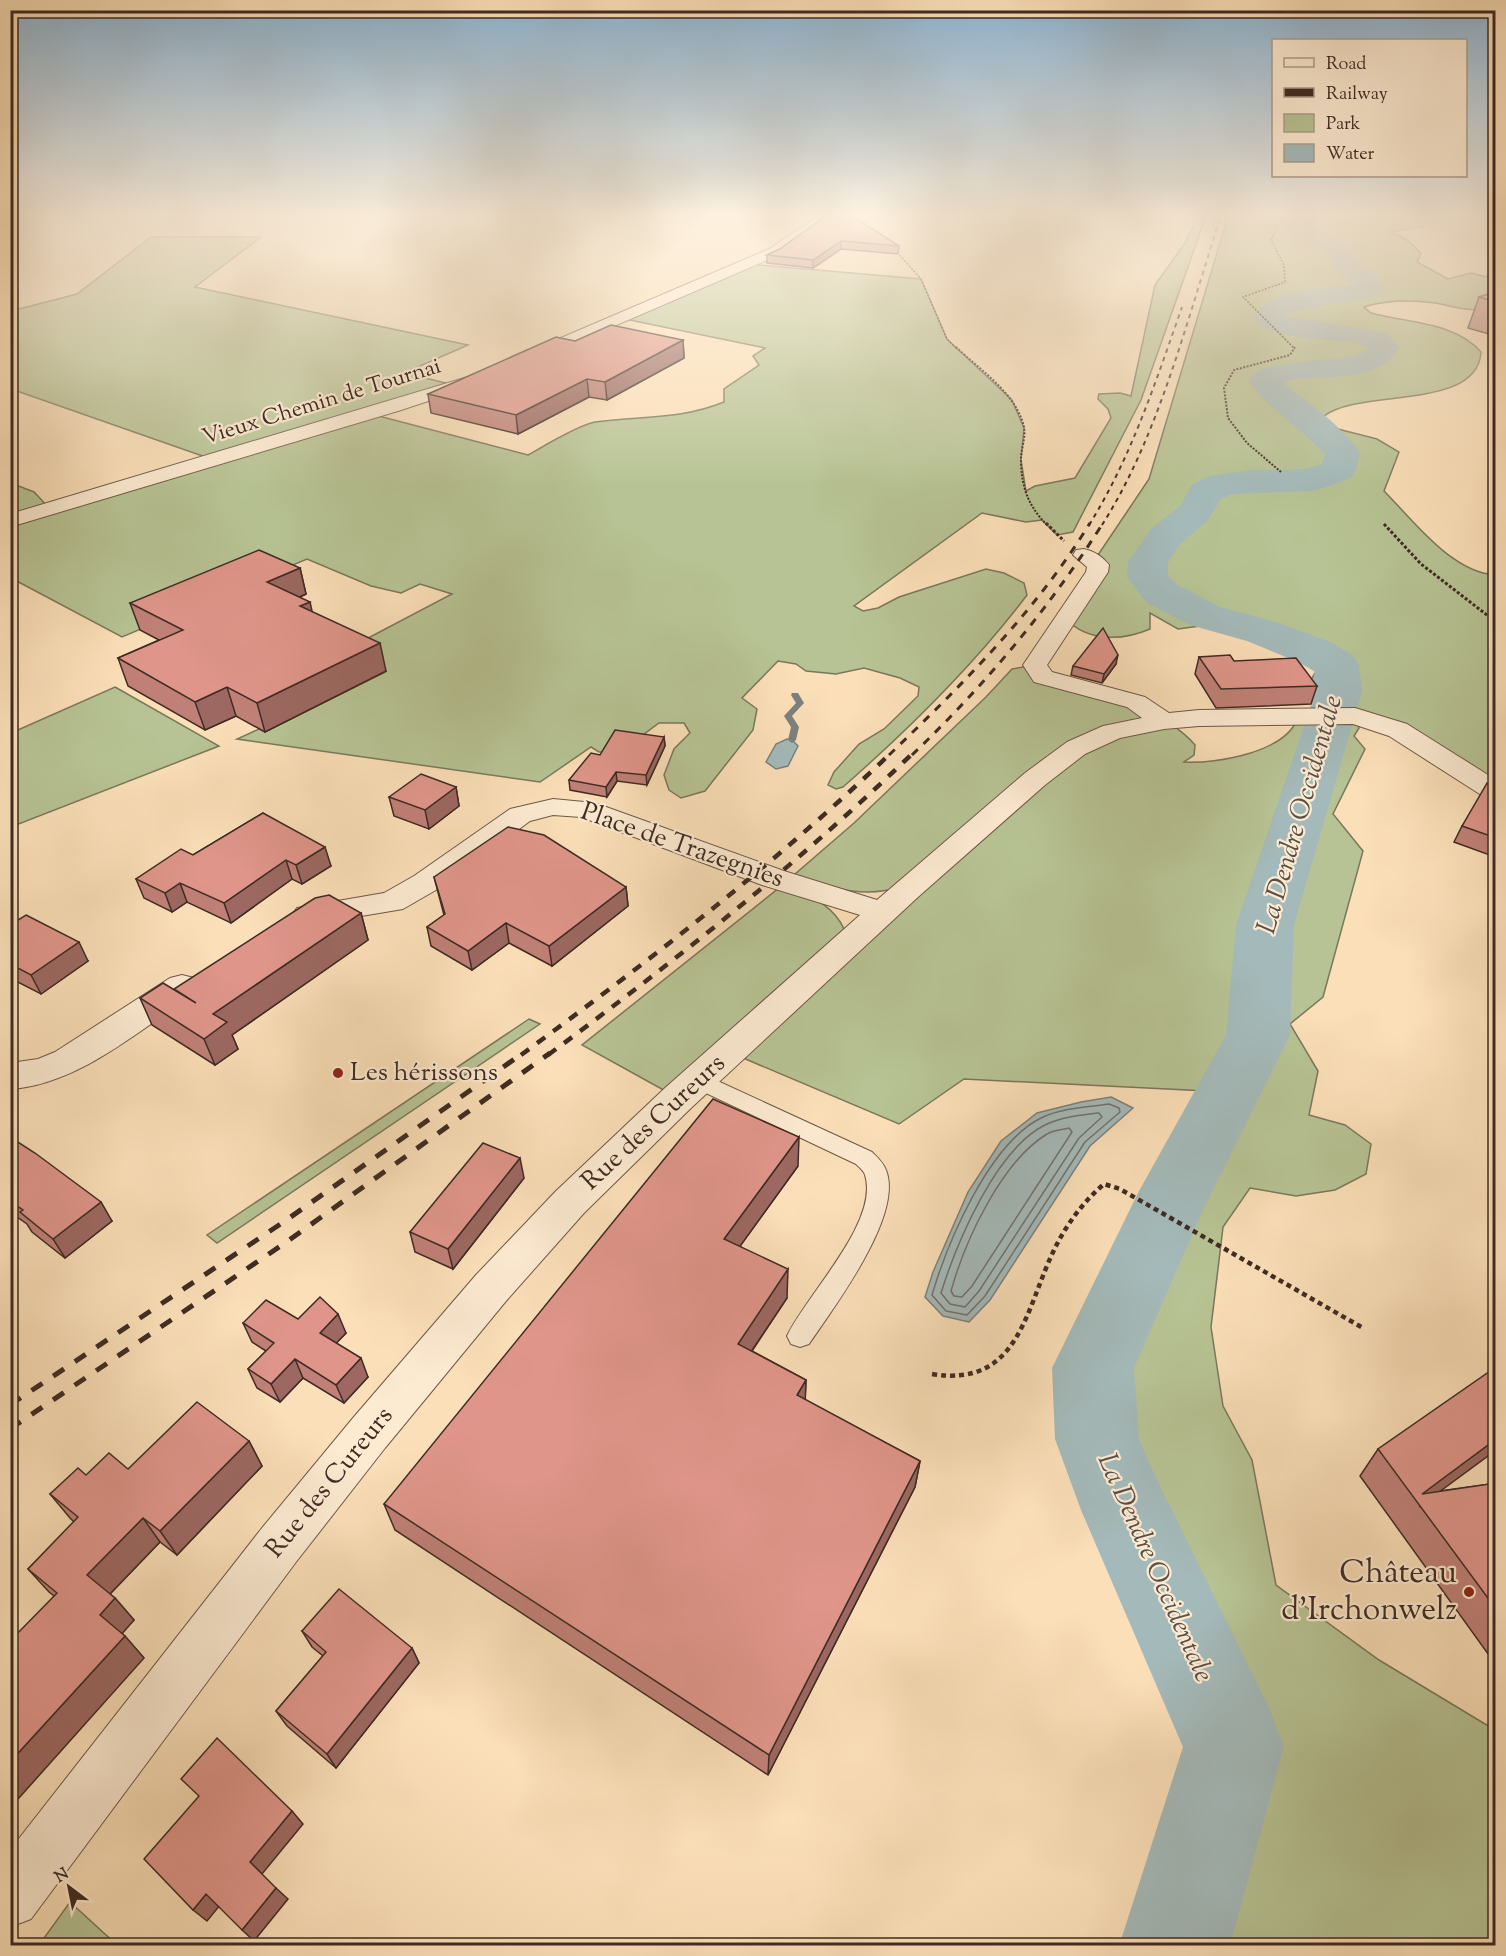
<svg xmlns="http://www.w3.org/2000/svg" width="1506" height="1956" font-family="'Sorts Mill Goudy',serif">
<rect width="100%" height="100%" fill="#fbdfb8"/>
<filter id="stains"><feTurbulence type="fractalNoise" baseFrequency=".00333" numOctaves="4"/><feColorMatrix values="0 0 0 0 .2 0 0 0 0 .09 0 0 0 0 .02 0 0 0 .5 -.17"/></filter>
<radialGradient id="worn" r=".72"><stop offset=".6" stop-color="#630" stop-opacity="0"/><stop offset="1" stop-color="#630" stop-opacity=".3"/></radialGradient>
<g fill="#b7c394" stroke="#7b775c" stroke-width="1.5">
<path d="M1200,213H1207L1141,400L1073,532L1057,535L1042,520L1026,522L982,513L854,606L863,611L878,608L899,597L986,569L1004,573L1024,583L1027,595C974,665 909,729 843,787L836,789L828,785L834,772L859,744L884,729L918,696L919,687L900,678L864,668L836,674L806,671L796,664L778,661L742,698L757,709L753,730L705,791L681,798L669,790L664,775L674,749L690,733L684,723H659L640,737L613,751L599,752L591,747L540,782L237,739L259,729L265,732L385,672L353,646L452,594L420,584L401,593L371,586L307,559L122,637L11,578V483L34,492L50,509L214,460L11,389V311L77,294L151,237H261L195,287L468,345L404,373L446,383L371,414L528,455C544,446 578,425 595,422C643,415 676,421 724,402V389L759,365L753,356L765,348L620,318L748,264L921,279L947,339L1012,400L1024,428L1021,460L1026,491L1035,486L1075,478L1111,418L1108,409L1098,399L1099,394L1120,393L1131,396L1155,285L1185,243Z"/>
<path d="M1229,213H1411L1421,221L1423,227L1390,232C1403,236 1413,243 1421,254L1417,262L1448,279L1471,273L1495,279V306C1474,314 1457,307 1435,303C1412,300 1387,300 1364,307L1371,313C1408,323 1455,322 1481,352C1478,411 1360,388 1324,416L1326,423L1338,429L1377,439L1399,452L1384,491C1413,520 1451,572 1495,575V787L1356,716L1359,728L1354,736L1365,749L1333,814L1363,851L1323,997L1290,1024L1318,1071L1309,1115L1345,1125L1371,1144L1366,1174L1335,1190L1296,1196L1250,1188L1223,1227L1211,1327L1223,1406L1252,1460L1276,1585L1379,1660L1495,1730V1945H1174L1234,1746L1125,1510L1097,1439L1093,1368L1165,1212L1227,1092L964,1079L899,1124L729,1052L678,1098L582,1045L784,884C808,896 832,903 844,929L842,937L902,886C864,900 830,887 794,875L854,823L986,697L1012,669L1035,665L1038,672C1085,687 1162,706 1195,745L1194,755L1184,762C1216,764 1289,752 1298,716L1357,705C1355,692 1353,675 1344,666C1315,634 1259,628 1219,620L1215,624L1178,629L1150,613V629C1122,641 1088,642 1066,619L1098,555L1149,479Z"/>
<polygon points="115,687 219,746 11,827 11,733"/>
<polygon points="529,1019 540,1024 217,1243 207,1235"/>
<polygon points="70,1902 117,1945 39,1945"/>
</g>
<g fill="#a4baba" stroke="#7c817e" stroke-width="1.5">
<path d="M1223,618C1275,631 1367,643 1355,716H1322L1323,700L1310,682L1319,665C1302,639 1245,630 1215,624Z"/>
<polygon points="787,739 792,740 798,746 788,766 776,769 766,762 776,744"/>
<polygon points="1111,1097 1133,1108 1090,1146 990,1300 969,1322 943,1316 925,1297 933,1272 968,1192 1001,1141 1037,1113 1081,1102"/>
</g>
<g fill="none" stroke-linecap="round" stroke-linejoin="round">
<g stroke="#72726e" stroke-width="1.5">
<path d="M1329,707V698L1318,682L1328,662C1344,673 1349,688 1351,707"/>
<path d="M1109,1104L1119,1108L1120,1112L1085,1142L985,1296L967,1315L946,1311L932,1295C948,1241 989,1144 1041,1118C1062,1108 1087,1107 1109,1104Z"/>
<path d="M1099,1113L1102,1117L1079,1138L979,1291L965,1307L950,1304L941,1293C957,1242 996,1149 1045,1125C1062,1117 1081,1115 1099,1113Z"/>
<path d="M1069,1128L1072,1132L972,1286L962,1297L954,1296L951,1291C965,1241 1001,1162 1047,1134C1053,1130 1061,1130 1069,1128Z"/>
</g>
<polygon fill="#7c817e" fill-rule="evenodd" points="792,693 798,693 804,703 792,716 799,727 796,740 792,743 788,740 791,727 784,716 796,703 791,695"/>
<path fill="#a4baba" fill-rule="evenodd" d="M1295,213H1317L1311,226L1349,245L1357,262L1376,274L1384,289C1372,307 1309,301 1285,316L1387,333L1400,348C1373,387 1322,372 1282,382C1309,403 1340,424 1360,453L1356,470L1351,478L1323,488L1310,491L1231,494L1220,500L1208,520L1179,545L1168,562V575L1176,584L1220,607L1279,623L1330,642L1352,655L1359,665L1362,691L1294,925L1290,1035L1202,1212L1134,1368L1139,1439L1157,1480L1270,1710L1284,1746L1230,1946H1119L1183,1747L1081,1510L1055,1439L1052,1368L1139,1191L1226,1035L1236,925L1316,691L1314,671L1298,662L1247,641L1190,625L1146,602L1127,577L1128,562L1151,529L1180,506L1192,485L1209,476L1250,470L1306,469L1322,464L1325,454C1301,429 1267,408 1248,380L1260,369L1272,366L1358,355L1369,348C1343,335 1271,344 1253,318C1275,286 1321,290 1356,285L1337,271L1329,254L1290,234L1286,229Z"/>
<g stroke="#6e5848" stroke-width="2">
<path id="service" d="M698,1072L872,1152C877,1157 883,1162 886,1170C904,1215 834,1307 809,1344L800,1347L791,1344L787,1336C806,1295 880,1222 865,1175C864,1171 859,1167 856,1164L691,1086L687,1080L691,1074Z"/>
</g>
<g stroke="#6e5848" stroke-width="2">
<g id="minor">
<polygon points="823,213 837,213 779,255 533,361 521,361 519,358 521,355 769,249"/>
<polygon points="471,376 477,377 479,381 477,385 398,411 10,527 10,514"/>
<path d="M1084,549C1094,551 1103,557 1109,565L1108,572L1047,665L1052,672L1145,697L1169,713L1199,710L1355,708L1407,724L1496,780V800L1486,798L1389,736L1353,724L1199,726L1164,729L1120,738L1085,754L1045,785L918,897L691,1108L584,1213L506,1301L385,1448L296,1562L31,1919L10,1927V1850L262,1528L353,1418L476,1275L556,1191L665,1088L860,915L762,885L581,817L553,815L530,821L436,890L403,909L308,925L297,922L292,915L297,908L384,893L414,876L510,809L553,799L595,803L784,871L877,900L1025,773L1067,742L1103,726L1142,718L1127,707L1034,682L1023,665L1086,572L1087,567L1073,555L1076,550Z"/>
<path d="M182,975L194,978L199,986L194,994C139,1030 78,1085 10,1089V1063L38,1059L55,1052L170,978Z"/>
</g>
</g>
<g stroke="#3f2b23" stroke-width="1.5" stroke-dasharray="2 1.5" stroke-linecap="butt">
<polyline points="1284,213 1271,240 1284,265 1285,282 1243,297 1295,349"/>
<polyline points="853,215 874,231"/>
<polyline points="895,250 921,279 947,339 957,349"/>
</g>
<g stroke="#3f2b23" stroke-width="2" stroke-dasharray="2 1.5" stroke-linecap="butt">
<path d="M956,347C980,370 1016,393 1024,427C1026,437 1021,449 1021,459C1021,486 1028,506 1047,525"/>
<polyline points="1281,472 1247,443 1228,418 1224,388 1234,370 1290,355 1295,347"/>
</g>
<g stroke="#3f2b23" stroke-width="3" stroke-dasharray="3 2" stroke-linecap="butt">
<polyline points="1046,523 1064,541"/>
<polyline points="1384,524 1421,564 1496,622"/>
</g>
<path stroke="#3f2b23" stroke-width="4.5" stroke-dasharray="5 4" stroke-linecap="butt" d="M932,1374C1019,1388 1025,1310 1054,1250C1066,1225 1083,1202 1104,1184L1120,1189L1363,1328"/>
<use href="#service" fill="#fcead1" fill-rule="evenodd"/>
<use href="#minor" fill="#fcead1" fill-rule="evenodd"/>
<g stroke="#3f2b23" stroke-width="2" stroke-dasharray="4.5 4.5" stroke-linecap="butt">
<path d="M1089,525C1131,458 1156,381 1182,307"/>
<path d="M1102,525C1160,434 1188,315 1222,213"/>
</g>
<g stroke="#3f2b23" stroke-width="3" stroke-dasharray="8 8" stroke-linecap="butt">
<path d="M889,755C963,684 1036,611 1090,523"/>
<path d="M912,755C985,685 1049,609 1103,523"/>
</g>
<g stroke="#3f2b23" stroke-width="4.5" stroke-dasharray="10 10" stroke-linecap="butt">
<path d="M521,1055C649,961 776,863 891,753"/>
<path d="M548,1055C675,961 800,862 913,753"/>
</g>
<g stroke="#3f2b23" stroke-width="5" stroke-dasharray="13 13" stroke-linecap="butt">
<polyline points="10,1405 285,1221 523,1053"/>
<polyline points="10,1429 285,1243 550,1053"/>
</g>
</g>
<g fill="#c08077" stroke="#3f2b23" stroke-width="1.5">
<polygon points="830,213 899,246 898,254 841,249 813,268 767,263 767,255 780,249"/>
<polygon points="1496,292 1496,336 1468,328 1479,297"/>
<polygon points="683,340 684,358 607,400 589,397 518,434 431,413 428,394 575,341"/>
<polygon points="300,568 306,594 300,597 312,612 386,671 265,732 236,716 205,730 128,686 118,658 159,640 140,630 130,603"/>
<polygon points="1199,657 1234,661 1317,686 1311,704 1216,708 1195,674"/>
<polygon points="1116,664 1102,683 1071,675 1073,666"/>
<polygon points="664,737 665,746 647,785 617,781 607,797 570,790 569,780 600,755"/>
<polygon points="456,787 459,806 429,829 394,816 389,797"/>
<polygon points="1496,790 1496,856 1495,857 1454,842 1462,826"/>
<polygon points="263,813 331,866 302,884 292,879 231,923 187,902 172,912 144,898 136,879 193,855"/>
<polygon points="434,877 626,887 628,906 552,966 509,943 472,970 431,946 427,927 444,915"/>
<polygon points="361,913 368,940 232,1035 238,1049 215,1065 152,1025 140,998 175,991"/>
<polygon points="10,925 88,961 41,994 10,978"/>
<polygon points="10,1137 112,1221 65,1258 32,1232 27,1224 10,1212"/>
<polygon points="798,1166 740,1246 787,1298 752,1351 806,1380 805,1400 920,1461 915,1487 768,1775 395,1530 384,1504"/>
<polygon points="524,1178 453,1269 415,1252 410,1232"/>
<polygon points="298,1319 346,1333 336,1343 368,1377 344,1403 303,1378 280,1402 257,1388 248,1369 266,1351 252,1342 243,1323"/>
<polygon points="249,1441 262,1466 177,1555 160,1542 110,1594 115,1598 134,1620 122,1633 144,1658 54,1596 49,1592 28,1569 74,1522 70,1518 50,1494 86,1475 128,1469"/>
<polygon points="1378,1449 1440,1491 1496,1483 1496,1665 1360,1476"/>
<polygon points="302,1631 412,1648 419,1663 336,1768 287,1726 276,1711 323,1656 312,1647"/>
</g>
<g fill="#9c6861" stroke="#3f2b23" stroke-width="1.5">
<polygon points="841,241 841,249 813,268 813,260"/>
<polygon points="683,340 684,358 607,400 605,382"/>
<polygon points="587,379 589,397 518,434 516,415"/>
<polygon points="300,568 306,594 274,609 267,582"/>
<polygon points="10,586 14,594 10,595"/>
<polygon points="310,602 316,629 300,606"/>
<polygon points="380,643 386,671 265,732 257,703"/>
<polygon points="1118,655 1116,664 1102,683 1104,674"/>
<polygon points="227,687 236,716 205,730 195,702"/>
<polygon points="664,737 665,746 647,785 646,775"/>
<polygon points="616,772 617,781 607,797 606,787"/>
<polygon points="456,787 459,806 429,829 425,810"/>
<polygon points="325,847 331,866 302,884 296,865"/>
<polygon points="286,860 292,879 231,923 224,903"/>
<polygon points="180,883 187,902 172,912 165,893"/>
<polygon points="626,887 628,906 552,966 549,946"/>
<polygon points="361,913 368,940 232,1035 238,1049 215,1065 204,1039 213,1014"/>
<polygon points="506,923 509,943 472,970 468,951"/>
<polygon points="79,942 88,961 41,994 31,975"/>
<polygon points="799,1137 798,1166 725,1267 724,1239"/>
<polygon points="520,1158 524,1178 453,1269 448,1249"/>
<polygon points="101,1202 112,1221 65,1258 53,1239"/>
<polygon points="788,1269 787,1298 738,1371 738,1344"/>
<polygon points="338,1314 346,1333 328,1352 320,1333"/>
<polygon points="361,1358 368,1377 344,1403 336,1385"/>
<polygon points="295,1359 303,1378 280,1402 271,1384"/>
<polygon points="806,1380 805,1407 797,1395"/>
<polygon points="1496,1439 1496,1450 1420,1506 1422,1494"/>
<polygon points="249,1441 262,1466 177,1555 160,1531"/>
<polygon points="920,1461 915,1487 768,1775 769,1755"/>
<polygon points="143,1518 160,1542 106,1598 87,1575"/>
<polygon points="115,1598 134,1620 119,1637 100,1615"/>
<polygon points="125,1636 144,1658 10,1808 10,1762"/>
<polygon points="412,1648 419,1663 336,1768 327,1754"/>
<polygon points="292,1811 303,1824 262,1874 250,1862"/>
<polygon points="276,1888 288,1899 254,1941 242,1930"/>
<polygon points="206,1894 220,1905 207,1921 193,1910"/>
</g>
<g fill="#df958a" stroke="#3f2b23" stroke-width="1.5">
<polygon points="830,213 848,213 899,246 841,241 813,260 767,255 780,249"/>
<polygon points="1496,292 1496,302 1479,297"/>
<polygon points="611,325 683,340 605,382 587,379 516,415 428,394 556,337 575,341"/>
<polygon points="259,550 300,568 267,582 310,602 300,606 380,643 257,703 227,687 195,702 118,658 183,630 130,603"/>
<polygon points="1103,628 1118,655 1104,674 1073,666"/>
<polygon points="1230,655 1234,661 1296,658 1317,686 1221,689 1199,657"/>
<polygon points="615,730 664,737 646,775 616,772 606,787 569,780 591,753 600,755"/>
<polygon points="421,774 456,787 425,810 389,797"/>
<polygon points="1487,783 1496,790 1496,838 1462,826"/>
<polygon points="263,813 325,847 296,865 286,860 224,903 180,883 165,893 136,879 181,849 193,855"/>
<polygon points="508,827 544,835 626,887 549,946 506,923 468,951 427,927 445,914 434,877"/>
<polygon points="329,895 361,913 213,1014 227,1022 204,1039 140,998 163,983 196,1003 174,989 315,898"/>
<polygon points="26,915 79,942 31,975 10,964 10,925"/>
<polygon points="713,1099 799,1137 724,1239 788,1269 738,1344 806,1380 797,1395 920,1461 769,1755 384,1504"/>
<polygon points="10,1137 35,1153 101,1202 53,1239 20,1212 23,1210 10,1201"/>
<polygon points="483,1143 520,1158 448,1249 410,1232"/>
<polygon points="320,1297 338,1314 320,1333 361,1358 336,1385 295,1359 271,1384 248,1369 274,1343 243,1323 266,1300 298,1319"/>
<polygon points="1496,1367 1496,1439 1422,1494 1496,1483 1496,1609 1378,1449"/>
<polygon points="197,1402 249,1441 160,1531 143,1518 87,1575 115,1598 100,1615 125,1636 10,1762 10,1641 57,1593 28,1569 78,1517 50,1494 78,1468 86,1475 109,1453 128,1469"/>
<polygon points="339,1589 412,1648 327,1754 276,1711 326,1652 302,1631"/>
<polygon points="217,1738 292,1811 250,1862 276,1888 242,1930 206,1894 193,1910 144,1859 199,1796 181,1779"/>
</g>
<linearGradient id="sky" x2="0" y2="1"><stop stop-color="#8db6d6"/><stop offset="0.44" stop-color="#fdf1df"/><stop offset="1" stop-color="#fdf1df" stop-opacity="0"/></linearGradient>
<rect width="1506" height="487" fill="url(#sky)"/>
<g fill="#8f2418" stroke="#fcead1" stroke-width="2">
<circle cx="338" cy="1073" r="6"/>
<circle cx="1469" cy="1592" r="6"/>
</g>
<g text-anchor="middle" dominant-baseline="central" stroke-width="4.5" stroke-linejoin="round" paint-order="stroke">
<g font-size="22" fill="#3f2b23" stroke="#fcead1">
<text transform="translate(322 403) rotate(-17)">Vieux Chemin de Tournai</text>
</g>
<g font-size="26" fill="#3f2b23" stroke="#fcead1">
<text transform="translate(682 846) rotate(19)">Place de Trazegnies</text>
<text transform="translate(654 1123) rotate(-43)">Rue des Cureurs</text>
<text transform="translate(330 1483) rotate(-51)">Rue des Cureurs</text>
</g>
<g font-size="26" fill="#3f2b23" stroke="#fcead1" text-anchor="start">
<text x="350" y="1073">Les hérissons</text>
</g>
<g font-size="27" font-style="italic" fill="#584f49" stroke="#fcead1">
<text transform="translate(1301 815) rotate(-74)">La Dendre Occidentale</text>
<text transform="translate(1154 1568) rotate(66)">La Dendre Occidentale</text>
</g>
<g font-size="32" fill="#3f2b23" stroke="#fcead1" text-anchor="end">
<text x="1457" y="1574">Château<tspan x="1457" dy="37">d'Irchonwelz</tspan></text>
</g>
</g>
<rect width="1506" height="1956" fill="none" stroke="#fbdfb8" stroke-width="36"/>
<rect x="12" y="12" width="1482" height="1932" fill="none" stroke="#3f2b23" stroke-width="3"/>
<rect x="18" y="18" width="1470" height="1920" fill="none" stroke="#3f2b23" stroke-width="1.5"/>
<rect x="1272" y="39" width="195" height="138" fill="#fcead1" stroke="#b09e8b" stroke-width="1.5"/>
<rect x="1284" y="58" width="30" height="9" fill="#fcead1" stroke="#b09e8b" stroke-width="1.5"/>
<text x="1326" y="69" font-size="18" fill="#3f2b23">Road</text>
<rect x="1284" y="88" width="30" height="9" fill="#3f2b23" stroke="#b09e8b" stroke-width="1.5"/>
<text x="1326" y="99" font-size="18" fill="#3f2b23">Railway</text>
<rect x="1284" y="114" width="30" height="18" fill="#b7c394" stroke="#b09e8b" stroke-width="1.5"/>
<text x="1326" y="129" font-size="18" fill="#3f2b23">Park</text>
<rect x="1284" y="144" width="30" height="18" fill="#a4baba" stroke="#b09e8b" stroke-width="1.5"/>
<text x="1326" y="159" font-size="18" fill="#3f2b23">Water</text>
<g transform="translate(69 1887) rotate(328)" stroke="#fcead1" stroke-width="4.5" paint-order="stroke">
<path d="M0-4.5L10 22L0 15L-10 22Z" fill="#3f2b23"/>
<text y="-9" font-size="16" font-weight="bold" text-anchor="middle" fill="#3f2b23">N</text>
</g>
<rect width="100%" height="100%" filter="url(#stains)"/>
<rect width="100%" height="100%" fill="url(#worn)"/>
</svg>
